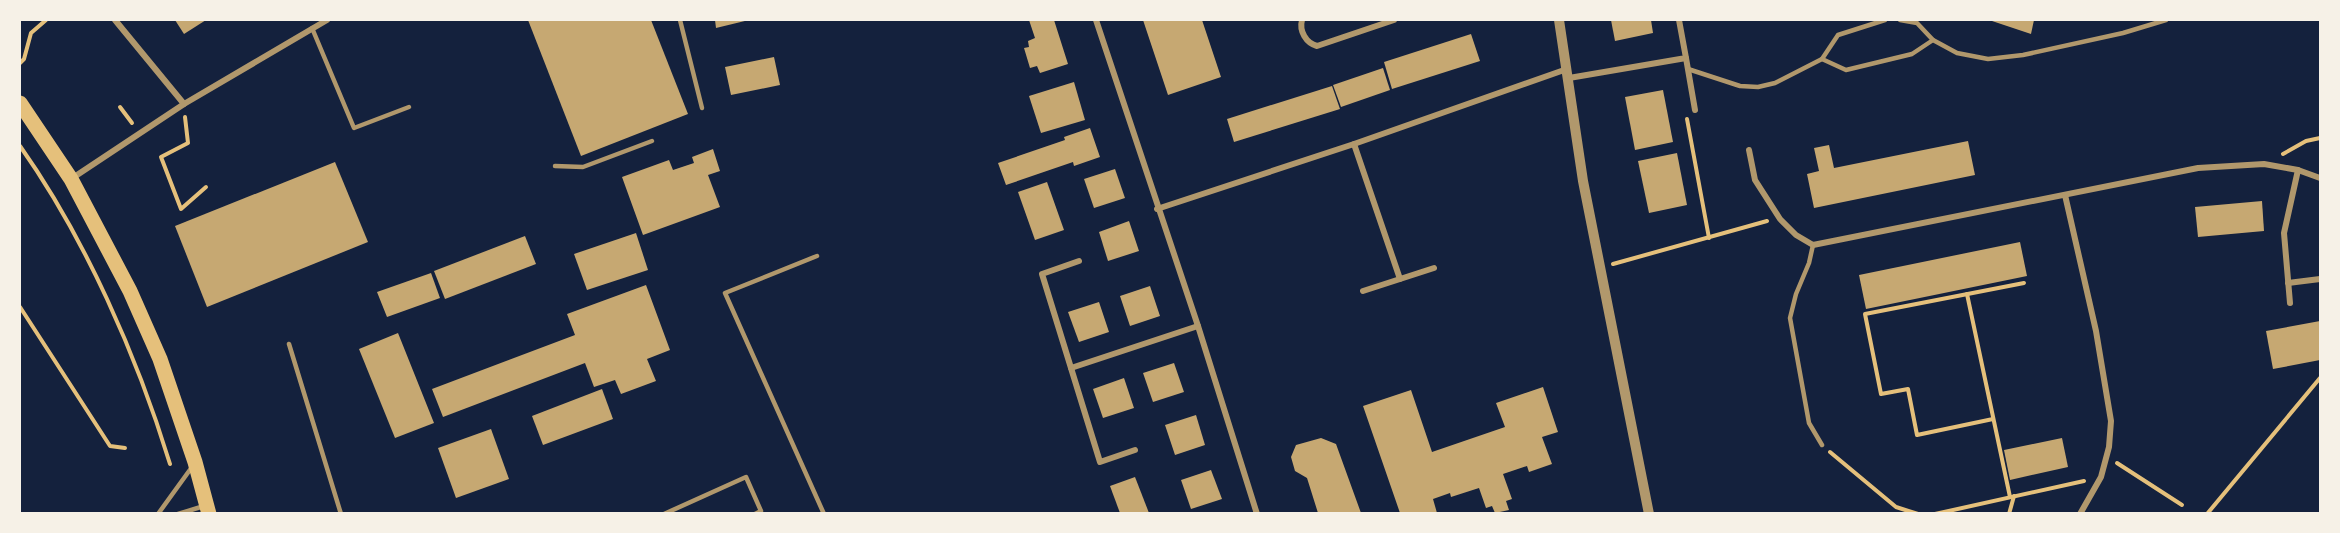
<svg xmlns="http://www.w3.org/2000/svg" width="2340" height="533" font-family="'Roboto Condensed',sans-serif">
<rect width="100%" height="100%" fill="#14213d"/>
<g fill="#c6a872">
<polygon points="175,20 206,20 184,34"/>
<polygon points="528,20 651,20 688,114 581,156"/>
<polygon points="715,20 749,20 716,28"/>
<polygon points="1029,20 1054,20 1068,64 1040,73 1037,66 1030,68 1024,48 1029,47 1028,41 1035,38"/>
<polygon points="1143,20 1202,20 1221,77 1168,95"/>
<polygon points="1611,20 1651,20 1653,33 1615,41"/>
<polygon points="1989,20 2034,20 2031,34"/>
<polygon points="1471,34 1480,61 1392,89 1384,62"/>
<polygon points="774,57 780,85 731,95 725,67"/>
<polygon points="1383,68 1390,90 1341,107 1333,85"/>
<polygon points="1074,82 1085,120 1041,133 1029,96"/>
<polygon points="1332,86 1340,109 1234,142 1227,119"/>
<polygon points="1663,90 1673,142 1635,150 1625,97"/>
<polygon points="1090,128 1100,157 1074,166 1073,162 1006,185 998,163 1065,140 1064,137"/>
<polygon points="1968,141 1975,175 1814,208 1807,174 1819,171 1814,148 1829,145 1834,168"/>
<polygon points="713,149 720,171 708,175 720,207 643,235 622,177 669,160 673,170 694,163 692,157"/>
<polygon points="1677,153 1687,205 1649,213 1638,161"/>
<polygon points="335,162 368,242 207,307 175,226"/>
<polygon points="1115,169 1125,198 1094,208 1084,179"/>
<polygon points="1047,182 1064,230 1035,240 1018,192"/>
<polygon points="2262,201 2264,231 2198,237 2195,207"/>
<polygon points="1129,221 1139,251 1108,261 1099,232"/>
<polygon points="636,233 648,270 587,290 574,254"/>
<polygon points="525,236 536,264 445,299 434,271"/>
<polygon points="2020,242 2027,276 1866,309 1859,275"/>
<polygon points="431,273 440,298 387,317 377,292"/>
<polygon points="646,285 670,350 647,359 656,381 621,394 615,380 594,387 585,363 443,417 432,389 575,335 567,314"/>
<polygon points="1150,286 1160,316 1130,326 1120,296"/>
<polygon points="1099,302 1109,332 1079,342 1068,312"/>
<polygon points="2320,321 2320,360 2273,369 2266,331"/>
<polygon points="398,333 434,423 395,438 359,349"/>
<polygon points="1174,363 1184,392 1153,402 1143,373"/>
<polygon points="1124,378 1134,408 1103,418 1093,389"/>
<polygon points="1543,387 1558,432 1542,437 1552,464 1529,472 1527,466 1503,474 1512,499 1506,501 1509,510 1495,513 1492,506 1486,508 1479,488 1451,497 1450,493 1433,499 1437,513 1400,513 1363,406 1411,390 1432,452 1505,427 1496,403"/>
<polygon points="602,389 613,419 543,445 532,416"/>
<polygon points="1196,415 1205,445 1175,455 1165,425"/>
<polygon points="491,429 509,479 456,498 438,448"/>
<polygon points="1321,438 1336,444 1361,513 1318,513 1307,478 1295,471 1291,457 1296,445"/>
<polygon points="2062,438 2068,467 2010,480 2004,450"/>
<polygon points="1211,470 1222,499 1191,509 1181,480"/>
<polygon points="1135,477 1149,513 1120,513 1110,486"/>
</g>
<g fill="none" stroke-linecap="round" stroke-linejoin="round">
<g stroke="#e5c07b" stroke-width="4">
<polyline points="20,63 24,59 31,33 46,20"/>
<polyline points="120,107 132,123"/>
<polyline points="185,117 188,143 161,157 181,209 206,187"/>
<polyline points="1687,119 1709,238"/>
<path d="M20,146C85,238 137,356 170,464"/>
<polyline points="2283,154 2306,141 2320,138"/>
<polyline points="1613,264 1767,221"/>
<polyline points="1967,294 2010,497"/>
<polyline points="20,307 110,446 125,448"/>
<polyline points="1993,419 1917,435 1908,389 1881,394 1865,314 2024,283"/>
<polyline points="1830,452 1896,507 1918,514"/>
<polyline points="2117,463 2182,505"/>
<polyline points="1935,514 2084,481"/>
<polyline points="2009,514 2014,496"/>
<polyline points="2207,514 2320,378"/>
</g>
<g stroke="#b1986c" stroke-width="4.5">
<polyline points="680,20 702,108"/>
<polyline points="1900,20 1917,23 1933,40 1957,53 1988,59 2023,55 2123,33 2166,20"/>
<polyline points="312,28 354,128 409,107"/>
<polyline points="1822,59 1846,70 1912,54 1933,40"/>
<polyline points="1688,69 1740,86 1758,87 1775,83 1822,59 1838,35 1885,20"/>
<polyline points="555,166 583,167 652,141"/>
<polyline points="1813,245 1809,263 1796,294 1790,318 1809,423 1822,445"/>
<polyline points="817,256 725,293 824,514"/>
<polyline points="289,344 341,514"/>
<polyline points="158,514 192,467"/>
<polyline points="178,514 204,506"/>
<polyline points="664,514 746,477 761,511 755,514"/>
</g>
<g stroke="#b1986c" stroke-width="6">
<polyline points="115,20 184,104"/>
<polyline points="1096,20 1198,326 1257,514"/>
<path d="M1302,20C1299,31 1306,43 1317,46L1394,20"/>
<polyline points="1686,58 1695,110"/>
<polyline points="1569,78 1686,58 1679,20"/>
<polyline points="1354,144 1400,279"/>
<polyline points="1749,150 1755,180 1780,219 1796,235 1813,245 2198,168 2264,164 2298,170 2320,178"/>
<polyline points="71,179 184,104 327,20"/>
<polyline points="2065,195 2096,331 2111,421 2109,447 2101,477 2080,514"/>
<polyline points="1157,209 1354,144 1567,69"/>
<polyline points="1079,261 1042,274 1100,462 1135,450"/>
<polyline points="2288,283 2320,279"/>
<polyline points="1363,291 1434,268"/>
<polyline points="2290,303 2284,233 2298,170"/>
<polyline points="1071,368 1198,326"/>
</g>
<polyline stroke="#b1986c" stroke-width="10" points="1559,20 1583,181 1649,514"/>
<polyline stroke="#e5c07b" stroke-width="15" points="20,103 71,179 130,291 160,359 195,462 209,514"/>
</g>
<rect width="2340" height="533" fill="none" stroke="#f6f1e7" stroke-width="42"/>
</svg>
